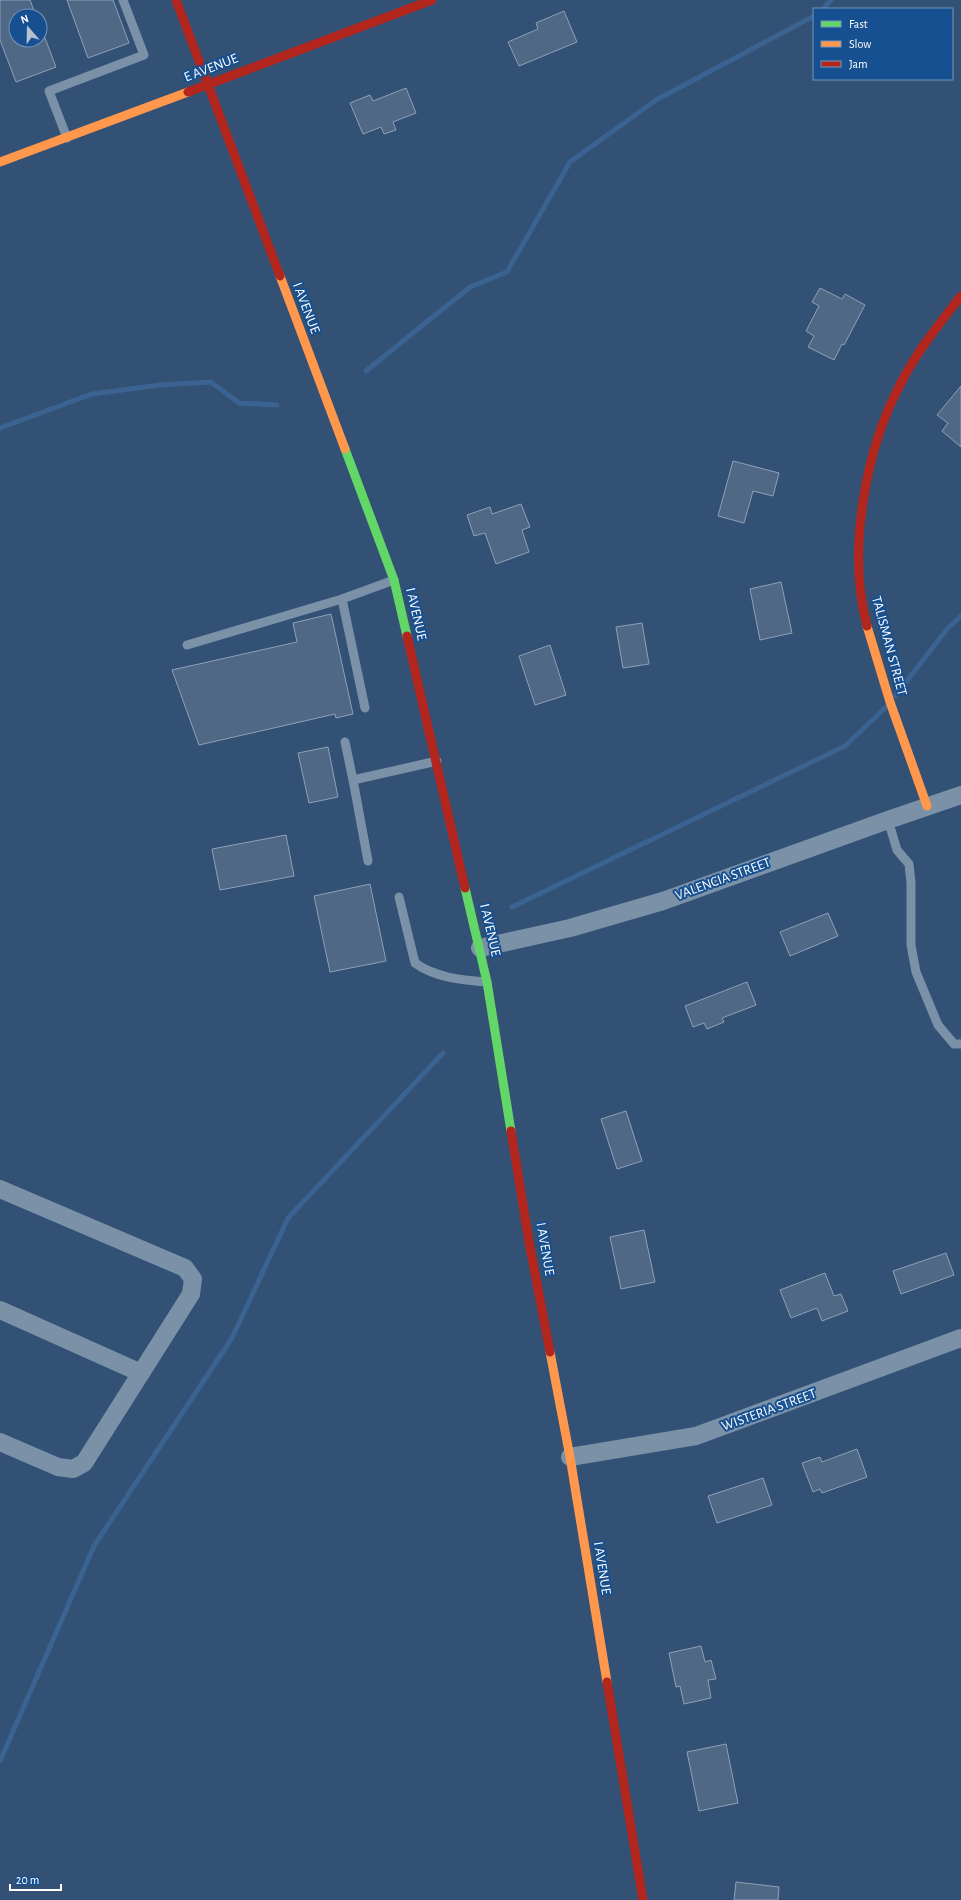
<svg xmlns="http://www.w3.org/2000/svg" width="961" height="1900" font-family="'Alegreya Sans',sans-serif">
<rect width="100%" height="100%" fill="#325175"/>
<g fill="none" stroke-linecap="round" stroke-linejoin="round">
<g stroke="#3b6391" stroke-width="5">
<polyline points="823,9 831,0"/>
<polyline points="366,371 470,287 507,272 570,162 656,100 814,16"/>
<polyline points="0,428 92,394 160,385 211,382 239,403 277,405"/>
<polyline points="895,696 948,628 961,616"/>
<polyline points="512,907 845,746 886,707"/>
<polyline points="0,1761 94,1546 232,1338 288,1218 443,1053"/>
</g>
</g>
<g fill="#4f6885" stroke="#8fa1b6">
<polygon points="0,0 30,0 36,16 16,16 16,40 40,40 40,25 56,67 16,82 0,40"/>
<polygon points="67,0 113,0 129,43 88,58"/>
<polygon points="564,11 577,42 519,66 508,42 538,29 536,23"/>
<polygon points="406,88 416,113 393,122 396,130 384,134 381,127 363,134 350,103 370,95 373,101"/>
<polygon points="820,288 842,299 845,294 865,305 844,345 842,344 834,360 808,347 814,336 806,331 819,306 812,302"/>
<polygon points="961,386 961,447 942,431 948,423 937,415"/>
<polygon points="733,461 779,473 773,496 753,491 744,523 718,516"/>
<polygon points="521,504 530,527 522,530 529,552 496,564 485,533 474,536 467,515 490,507 492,514"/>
<polygon points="781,582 792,633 760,640 750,589"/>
<polygon points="331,614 353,714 336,718 335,714 199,745 172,670 297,642 293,623"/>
<polygon points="642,623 649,664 623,668 616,627"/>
<polygon points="550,645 566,695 535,705 519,656"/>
<polygon points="328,747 338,797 309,803 298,753"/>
<polygon points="286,835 294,876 220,890 212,849"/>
<polygon points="370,884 386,961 330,972 314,896"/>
<polygon points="828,913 838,936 790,956 780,932"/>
<polygon points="747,982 756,1005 722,1018 724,1022 707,1029 704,1023 693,1027 685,1006"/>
<polygon points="626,1111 642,1161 617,1169 601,1119"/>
<polygon points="644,1230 655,1282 621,1289 610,1237"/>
<polygon points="946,1253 954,1275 901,1294 893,1271"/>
<polygon points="825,1273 834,1296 841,1294 848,1311 822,1321 817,1308 791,1318 780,1290"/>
<polygon points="857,1449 867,1477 822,1493 820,1489 813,1492 802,1463 820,1457 822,1462"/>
<polygon points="763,1478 772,1505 717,1523 708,1496"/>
<polygon points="701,1646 705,1662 711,1660 716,1679 708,1680 711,1698 684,1704 680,1686 676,1687 669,1653"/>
<polygon points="726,1744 738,1803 699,1811 687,1752"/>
<polygon points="736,1882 779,1887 778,1900 734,1900"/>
</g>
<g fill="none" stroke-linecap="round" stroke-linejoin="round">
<g stroke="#7a91a8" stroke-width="9">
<polyline points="67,138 49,91 144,55 123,0"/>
<polyline points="187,645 342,599"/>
<polyline points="365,708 342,599 394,580"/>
<polyline points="345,742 353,780"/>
<polyline points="888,820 897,850 909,864 911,883 911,945 916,972 938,1025 954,1044 961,1044"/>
<polyline points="368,861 353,780 437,761"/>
<path d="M399,897L415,963C436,978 462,980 487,982"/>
</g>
<g stroke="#7a91a8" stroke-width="18">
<polyline points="480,948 570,928 663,901 888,820 961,795"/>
<polyline points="0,1189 185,1268 193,1279 191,1294 84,1463 73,1469 58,1467 0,1442"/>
<polyline points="0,1310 141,1373"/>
<polyline points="570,1457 696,1436 961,1338"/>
</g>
<g stroke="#63d668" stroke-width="9">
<polyline points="345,449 394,580 407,636"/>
<polyline points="465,888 487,982 511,1131"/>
</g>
<g stroke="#ff974d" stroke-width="9">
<polyline points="0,162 188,92"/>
<polyline points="280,276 345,449"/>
<polyline points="867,626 890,702 927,806"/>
<polyline points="550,1352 570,1457 607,1682"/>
</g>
<g stroke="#b3261e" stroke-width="9">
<polyline points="176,0 280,276"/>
<polyline points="188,92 432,0"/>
<path d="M867,626C847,551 865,449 902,381C918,350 940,323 961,296"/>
<polyline points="407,636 465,888"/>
<polyline points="511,1131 529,1242 550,1352"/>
<polyline points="607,1682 643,1900"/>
</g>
</g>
<g text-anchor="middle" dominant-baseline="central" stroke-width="4" stroke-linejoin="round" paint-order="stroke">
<g font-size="14" fill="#fff" stroke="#175090">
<text transform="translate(211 68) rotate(-21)">E AVENUE</text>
<text transform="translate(306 308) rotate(69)">I AVENUE</text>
<text transform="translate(416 614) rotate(77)">I AVENUE</text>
<text transform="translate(889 646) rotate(75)">TALISMAN STREET</text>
<text transform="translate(723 879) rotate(-20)">VALENCIA STREET</text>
<text transform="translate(490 930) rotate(77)">I AVENUE</text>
<text transform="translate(545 1249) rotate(80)">I AVENUE</text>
<text transform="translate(769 1410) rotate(-20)">WISTERIA STREET</text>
<text transform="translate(602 1568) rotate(81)">I AVENUE</text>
</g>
</g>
<rect x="813" y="8" width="140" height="72" fill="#175090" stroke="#7496bc"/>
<rect x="821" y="21" width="20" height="6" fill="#63d668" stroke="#7496bc"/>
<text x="849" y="28" font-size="12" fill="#ffffff">Fast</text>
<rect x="821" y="41" width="20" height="6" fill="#ff974d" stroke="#7496bc"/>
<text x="849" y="48" font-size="12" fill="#ffffff">Slow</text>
<rect x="821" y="61" width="20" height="6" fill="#b3261e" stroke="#7496bc"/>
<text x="849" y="68" font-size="12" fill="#ffffff">Jam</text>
<g transform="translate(28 28) rotate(340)"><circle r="19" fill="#175090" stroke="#7496bc"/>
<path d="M0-3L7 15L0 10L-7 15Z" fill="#b7c2cf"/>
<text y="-6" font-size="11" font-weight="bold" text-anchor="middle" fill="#ffffff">N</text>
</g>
<path d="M10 1884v6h51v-6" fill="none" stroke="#ffffff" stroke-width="2"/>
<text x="16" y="1884" font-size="12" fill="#ffffff" stroke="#175090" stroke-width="3" paint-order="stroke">20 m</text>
</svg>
